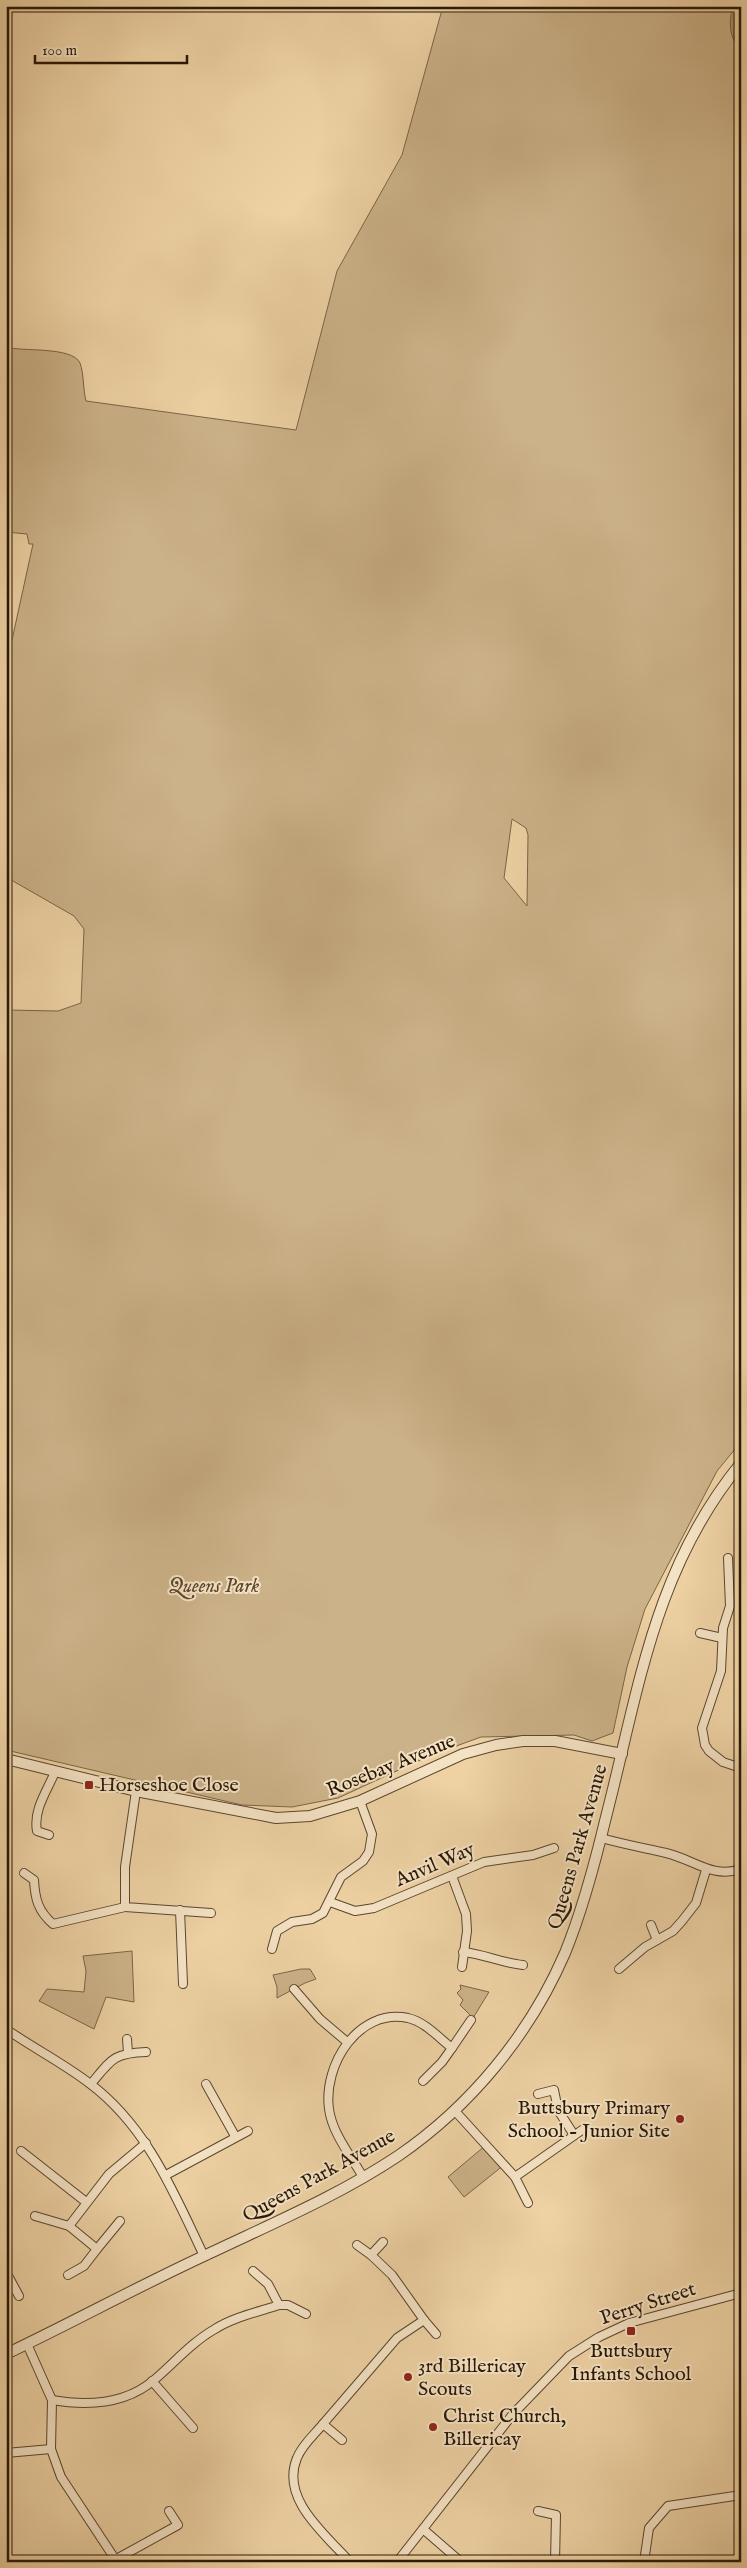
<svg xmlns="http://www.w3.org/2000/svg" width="747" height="2568" font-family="'IM FELL English',serif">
<rect width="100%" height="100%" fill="#eed2a4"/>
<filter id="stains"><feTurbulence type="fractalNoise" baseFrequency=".004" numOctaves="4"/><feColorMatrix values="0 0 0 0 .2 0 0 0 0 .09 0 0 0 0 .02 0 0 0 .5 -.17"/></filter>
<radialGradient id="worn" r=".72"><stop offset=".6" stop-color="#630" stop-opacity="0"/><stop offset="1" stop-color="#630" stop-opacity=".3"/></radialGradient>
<g fill="#ccb289" stroke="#7a6448" fill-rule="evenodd">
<path d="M443,6H741V1442L717,1471L645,1609L627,1667L613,1733L592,1741L574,1735L481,1737L429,1756L338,1798L292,1807L242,1805L6,1750V1010L58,1011L81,1003L84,929L74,916L6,877V639L12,640L33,544H29L27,534L6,532V347C22,352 72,346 80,363C84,374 83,390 86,401L296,430L337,271L402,155ZM512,819L526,828L528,835L527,906L504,878Z"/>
<polygon points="132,1951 134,2002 106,1997 94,2029 39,2001 47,1989 84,1992 86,1971 83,1956"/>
<polygon points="301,1969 310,1969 316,1979 305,1983 277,1998 277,1987 273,1975"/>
<polygon points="460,1985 489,1992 473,2018 460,2005 463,2000 457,1993 461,1989"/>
<polygon points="486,2145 504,2165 464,2197 448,2177"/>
</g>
<path fill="#ab926e" stroke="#776144" d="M733,6H741V48C728,39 729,20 733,6Z"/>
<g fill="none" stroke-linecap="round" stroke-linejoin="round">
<g stroke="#5a462e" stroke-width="10">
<g id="minor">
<polyline points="728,1558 730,1606 723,1628 721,1671 702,1728 705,1745 709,1751 723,1762 741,1768"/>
<polyline points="700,1633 722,1638"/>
<polyline points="136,1791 125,1867 125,1907 211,1913"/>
<path d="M49,1835L37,1831C33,1810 47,1791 55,1772"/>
<path d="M601,1838C623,1844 644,1848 666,1853C693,1859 712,1879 741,1869"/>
<path d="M24,1873L34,1880C35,1899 38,1911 53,1924L125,1907"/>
<polyline points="452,1876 466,1914 467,1931 462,1967"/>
<polyline points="330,1902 355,1911 374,1908 484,1862 533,1855 554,1848"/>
<polyline points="180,1910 183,1984"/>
<polyline points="651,1925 657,1940"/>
<polyline points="272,1949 277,1931 292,1922 312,1919 323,1913 341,1877 363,1861 369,1852 372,1834 360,1801"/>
<path d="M463,1952C484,1954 502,1963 523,1965"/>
<polyline points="619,1969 645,1947 673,1931 682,1921 696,1903 706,1870"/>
<polyline points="294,1989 320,2019 347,2042"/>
<path d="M6,2029C33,2048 63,2063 89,2083C147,2126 174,2193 204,2256"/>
<polyline points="127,2039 128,2053"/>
<polyline points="423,2081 442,2062 452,2048"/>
<path d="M91,2084C111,2060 113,2053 146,2052"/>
<polyline points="206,2084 235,2136"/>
<polyline points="538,2094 554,2090 558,2110 574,2135"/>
<polyline points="455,2111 515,2177 528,2203"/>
<polyline points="21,2151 86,2202"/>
<polyline points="166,2175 248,2131"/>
<path d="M363,2177C351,2156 332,2133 329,2109C323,2065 358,2008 408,2018C425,2022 438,2037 452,2048L471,2020"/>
<polyline points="515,2177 582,2130"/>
<polyline points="35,2216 69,2226"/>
<polyline points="120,2221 97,2249 69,2226 109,2174 146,2143"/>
<polyline points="357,2245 371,2255"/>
<polyline points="253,2271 268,2284 279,2305"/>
<polyline points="6,2272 19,2296"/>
<polyline points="68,2275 84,2266 97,2249"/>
<polyline points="424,2320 436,2334"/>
<polyline points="27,2344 52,2400 51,2449 61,2477 115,2559"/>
<polyline points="152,2381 193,2428"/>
<path d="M52,2400C87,2406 126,2404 154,2380C174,2363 192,2342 215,2329C234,2317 258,2312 279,2305H288L306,2314"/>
<polyline points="323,2424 397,2338 424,2320 392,2275 371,2255 383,2242"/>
<path d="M342,2440L323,2424C314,2435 302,2445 297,2458C280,2499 325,2534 350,2562"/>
<polyline points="6,2453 51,2449"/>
<polyline points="538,2511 556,2515 555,2562"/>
<polyline points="423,2529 461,2562"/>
<polyline points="111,2562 178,2525 169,2511"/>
<polyline points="397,2562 513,2414 569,2356 599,2337 629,2323 741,2293"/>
<polyline points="644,2562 649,2528 668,2506 741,2495"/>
</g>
</g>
<g stroke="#5a462e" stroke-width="12">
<g id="tertiary">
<polyline points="6,1759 136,1791 276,1818 310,1816 360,1801 463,1754 496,1745 523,1741 555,1741 622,1754"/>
<path d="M6,2354C73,2322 139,2286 206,2255C271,2224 338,2196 398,2156C471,2106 530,2034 565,1953C583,1909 595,1863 606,1817C639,1689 654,1569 741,1463"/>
</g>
</g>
<use href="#minor" stroke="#f4e2c4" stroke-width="8"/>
<use href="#tertiary" stroke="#f4e2c4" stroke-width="10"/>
</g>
<g fill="#8f2418" stroke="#f4e2c4" stroke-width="2">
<rect x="84" y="1780" width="10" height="10" rx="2.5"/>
<circle cx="680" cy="2119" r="5"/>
<rect x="626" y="2326" width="10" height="10" rx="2.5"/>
<circle cx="408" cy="2377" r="5"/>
<circle cx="433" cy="2427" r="5"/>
</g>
<g text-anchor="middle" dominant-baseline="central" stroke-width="4" stroke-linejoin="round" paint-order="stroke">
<g font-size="20" font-style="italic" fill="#59462d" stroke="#f4e2c4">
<text x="214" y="1586">Queens Park</text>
</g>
<g font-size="20" fill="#281706" stroke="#f4e2c4">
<text transform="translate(391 1766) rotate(-22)">Rosebay Avenue</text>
<text transform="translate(578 1847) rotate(-74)">Queens Park Avenue</text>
<text transform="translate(435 1865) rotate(-23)">Anvil Way</text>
<text transform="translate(319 2176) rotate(-29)">Queens Park Avenue</text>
<text transform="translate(648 2304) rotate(-18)">Perry Street</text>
</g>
<g font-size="20" fill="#281706" stroke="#f4e2c4" text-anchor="start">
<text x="99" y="1785">Horseshoe Close</text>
<text x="670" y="2108" text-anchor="end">Buttsbury Primary<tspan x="670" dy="23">School - Junior Site</tspan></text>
<text x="631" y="2351" text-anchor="middle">Buttsbury<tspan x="631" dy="23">Infants School</tspan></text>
<text x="418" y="2366">3rd Billericay<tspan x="418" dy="23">Scouts</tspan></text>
<text x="443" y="2416">Christ Church,<tspan x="443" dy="23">Billericay</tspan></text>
</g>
</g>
<rect width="747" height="2568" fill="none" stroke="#eed2a4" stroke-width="25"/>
<rect x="8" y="8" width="732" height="2553" fill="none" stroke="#281706" stroke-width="2.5"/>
<rect x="12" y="12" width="722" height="2543" fill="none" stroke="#281706"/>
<path d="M35 55v8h152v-8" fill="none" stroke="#281706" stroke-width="2.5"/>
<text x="42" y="55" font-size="15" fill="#281706" stroke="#f4e2c4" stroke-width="4" paint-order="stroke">100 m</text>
<rect width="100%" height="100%" filter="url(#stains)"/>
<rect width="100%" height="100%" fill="url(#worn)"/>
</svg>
